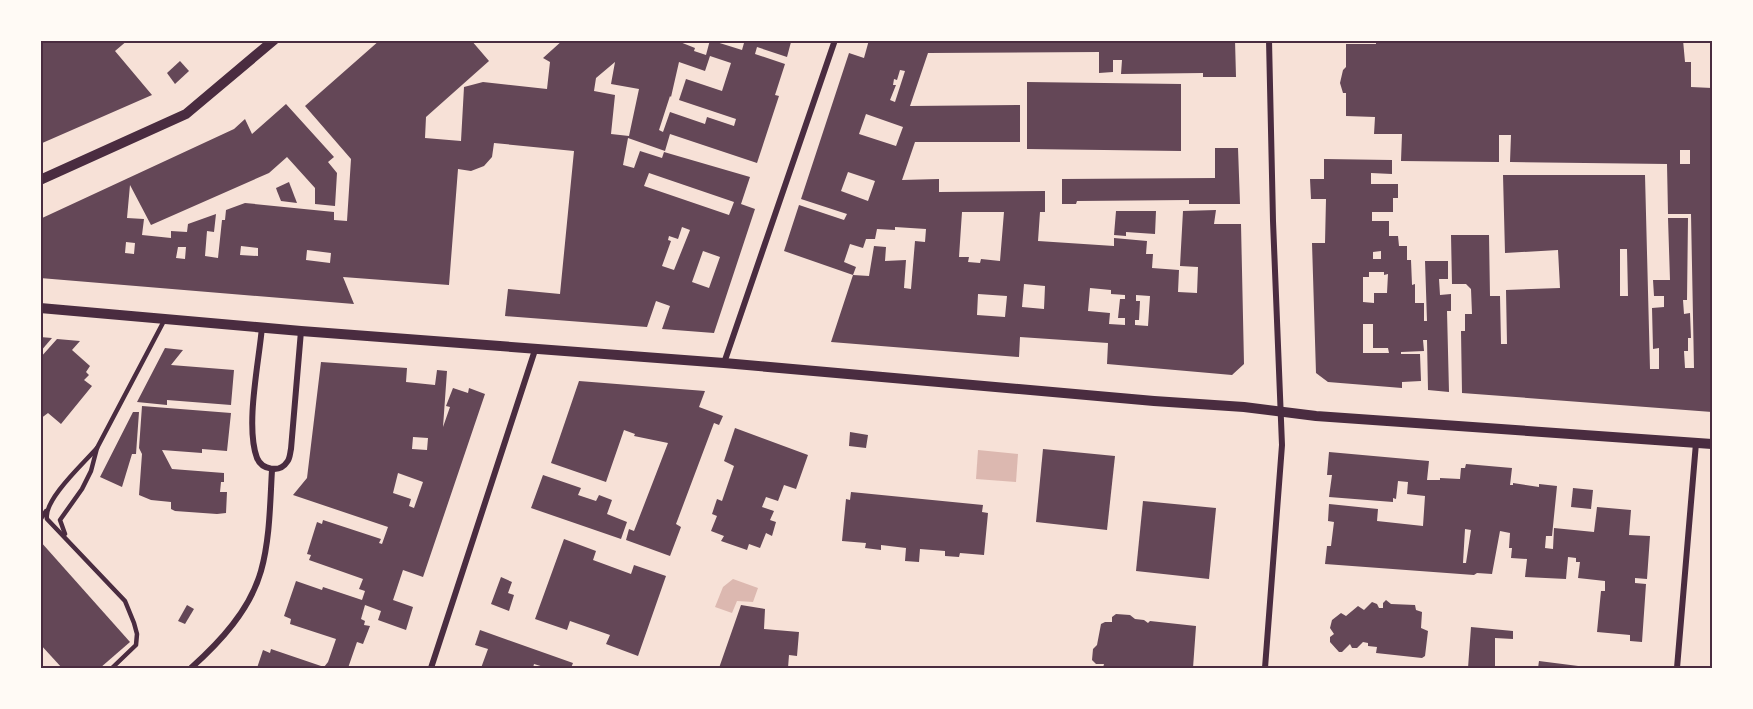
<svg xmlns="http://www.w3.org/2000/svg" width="1753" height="709" font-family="'Golos Text',sans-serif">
<rect width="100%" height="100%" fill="#f7e1d7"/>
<g fill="#dcb8b0">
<polygon points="978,450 1018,454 1016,482 976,479"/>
<polygon points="733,579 758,588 753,602 737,601 732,613 715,607 723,587"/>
</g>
<g fill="#644757" fill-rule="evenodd">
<polygon points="40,40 128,40 115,51 152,95 40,144"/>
<path d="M380,40H471L489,61L426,117L425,138L461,141L464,87L483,82L547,89L550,62L543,58L563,40H675L695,48L694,51L706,55L710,40L742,50L744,43L738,40L791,42L787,57L757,47L755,54L785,64L775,95L779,96L757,163L670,134L665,151L628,138L623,165L634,168L640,151L662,158L664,152L750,177L741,204L755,209L714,333L662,329L670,306L656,301L647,327L505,316L508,289L560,294L574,151L494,143L492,157L484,166L471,171L458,169L449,285L343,277L354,304L40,278V219L234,129L245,119L252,134L286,104L334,157L328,162L337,173L335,206L315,204V188L287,157L269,173L151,225L130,185L127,218L144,219L142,235L171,238V231L187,232L188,224L216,214L214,232L207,231L205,256L218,258L222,220H225L226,210L245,203L334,212V220L347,221L351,159L305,106ZM710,56L731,63L722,91L686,79L679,100L736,119L734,126L707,117L705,124L670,112L663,132L659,130L670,96L671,97L679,62L705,71ZM615,62L611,84L639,89L629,136L611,134L615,95L594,91L596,78ZM649,173L734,202L729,215L644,186ZM682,227L690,230L674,270L662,266L671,241L668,240L669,236L678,239ZM126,242L135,243L134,254L125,253ZM241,246L258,248V256L240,255ZM178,247H186L185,259L176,258ZM307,250L331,253L330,263L306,260ZM703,251L720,257L709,288L692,282Z"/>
<path d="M869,40H1235L1236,77H1203V73L1121,74L1122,60H1113V72L1099,73V52L928,53L910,106L1020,105V142H915L902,180L939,179V192L1045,191V212H1040L1038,241L1114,246V238L1147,241L1146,254H1153L1152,268L1179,270L1178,292L1197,293L1198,267L1180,266L1183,211L1216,210L1214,224H1241L1244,364L1232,375L1107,364L1108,343L1020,337L1019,357L831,342L853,275L869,276L874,246L886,247L885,261L906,260L904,288L911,289L915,241L925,242L926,229L895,227V230L877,229L875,239H866L863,248L850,244L844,262L856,267L853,275L784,251L799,205L844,220L847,214L801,199L849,53L864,58ZM900,70L905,71L895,102L890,100L896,85H893L894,79L897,80ZM866,114L903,127L896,146L859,134ZM848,172L875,181L868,201L841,191ZM962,212H1004L1000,261L981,259L980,263L968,262L969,257H959ZM1024,284L1045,286L1044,309L1022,307ZM1090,288L1111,290V294L1125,295V299H1120L1118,318H1125V325L1109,324L1110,313L1088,311ZM978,294L1007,296L1005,317L977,315ZM1136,295L1150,296L1148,326L1135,325V320H1139L1140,301H1136Z"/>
<path d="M1376,40H1683L1685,62H1691V87L1712,88V412L1462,393L1461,331H1465V314H1472L1471,289L1466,284H1452L1451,235H1489L1490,296H1500L1501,344H1507L1506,290L1560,288L1558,250L1505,253L1503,175H1645L1650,369H1659V348L1653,349L1652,308L1664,307V296H1654L1653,280H1670L1668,218H1688L1687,300H1683L1684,314L1690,313L1691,338H1688V351H1684L1685,368H1694L1691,214H1668L1667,164L1510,162L1511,135H1499V162L1401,161L1402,134H1374L1375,117L1346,116V93H1343L1340,83L1343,70L1346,67V44H1376ZM1680,150H1690V164H1680ZM1620,249H1627L1628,296H1620Z"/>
<polygon points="180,61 189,71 175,84 167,73"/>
<polygon points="1027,82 1181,84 1181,151 1027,149"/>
<polygon points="1215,148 1238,148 1240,204 1189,204 1189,200 1077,201 1076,204 1062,204 1062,179 1215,178"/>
<path d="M1324,159L1392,160V174L1371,173V184H1398V198H1393V212H1372V221H1389V236H1398L1399,246H1407V260H1411L1412,285L1415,284V303H1424V321H1427L1425,261H1448V279H1439L1440,295L1451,294V311H1447L1449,392L1428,390L1427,340H1423L1424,351L1401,352V354H1420L1421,381L1402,382V388L1328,382L1316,373L1312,243H1325L1326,199H1311L1310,179H1324ZM1381,251V259H1373V252ZM1369,272H1384V275L1388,274L1387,293H1374V303L1363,302V277H1369ZM1363,324H1373V348H1388L1389,353H1363Z"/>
<polygon points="289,182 297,203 281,201 277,191 276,188"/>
<polygon points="1116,211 1156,211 1155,234 1126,232 1126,236 1114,235"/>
<polygon points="40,337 52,338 40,352"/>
<polygon points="57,339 80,341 72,350 90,366 86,372 89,375 84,380 92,386 61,424 48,413 40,419 40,358"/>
<polygon points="165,348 183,350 171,365 234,370 231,405 167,400 167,405 137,402"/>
<path d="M321,362L407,368L406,382L435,385L437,370L447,371L443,427L450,407L446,406L453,388L468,393L469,388L485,394L423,577L403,570L393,600L413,607L406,630L378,620L381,611L365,605L361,619L365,621L364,625L370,626L363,644L357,642L348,668H257L263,650L270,653L271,649L324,667L328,662L336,639L290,624L291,619L284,616L296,581L322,590L323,587L362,600L365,591L359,589L363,579L309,560L311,555L307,554L317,522L322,524L323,520L381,539L379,543L382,544L388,527L293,495L307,478ZM413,437L428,438L427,450L412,449ZM398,473L423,482L414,508L409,506L411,499L393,493Z"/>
<polygon points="579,381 705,391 699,407 723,416 719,425 714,423 676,524 681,527 670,556 626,540 629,529 634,531 668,443 634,436 635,434 624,430 606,482 551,463"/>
<polygon points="142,406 231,413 227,451 202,449 202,453 162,450 172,469 224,473 224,482 221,482 220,492 227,492 226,513 217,514 175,511 171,509 171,502 151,500 139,495 142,454 139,448"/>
<polygon points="133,412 139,412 136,454 132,454 122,487 100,477"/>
<polygon points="735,428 808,455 796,489 784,485 778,501 766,497 762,507 774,511 770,520 776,522 772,536 766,533 760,548 749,544 747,550 721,541 724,536 711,531 717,516 712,514 717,499 722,501 734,466 724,461"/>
<polygon points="850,432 868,435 866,448 849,446"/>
<polygon points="1043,449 1115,456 1107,530 1036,522"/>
<path d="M1329,452L1429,461L1427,480H1440V478L1460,479L1461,468H1465L1466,464L1512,468L1510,485H1513V483L1539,487V484L1557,486L1552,536H1546L1545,548L1553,549L1554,528L1594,532L1597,507L1631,510L1629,535L1650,536L1647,579L1635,578V583L1646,584L1642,642L1630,641V635L1597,632L1601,591H1605V581L1578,578L1580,562H1576V558L1568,557L1566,579L1525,577L1527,559L1511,558L1512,548H1509L1510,533L1500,531L1492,574L1477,573L1474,575L1325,564L1327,546H1331L1334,522L1328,521L1329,504L1378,509L1377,521L1423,526L1425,496L1407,494L1408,482L1398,481L1396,499L1393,498V502L1329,497L1332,475H1327ZM1465,529L1471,530L1466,563H1463Z"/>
<polygon points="543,475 581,488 578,495 596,501 599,495 612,500 607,514 627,522 621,539 531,508"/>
<polygon points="1573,488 1593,490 1591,509 1571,507"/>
<polygon points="851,492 983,505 982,512 988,513 984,555 960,553 959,557 945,556 945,551 920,549 919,562 905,561 906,548 881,545 881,550 865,548 866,543 842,541 846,499 850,500"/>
<polygon points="1143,501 1216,508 1209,579 1136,571"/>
<polygon points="564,539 596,551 593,560 631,574 634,565 666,576 638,656 606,644 610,635 570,621 567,630 535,619"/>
<polygon points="40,541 130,642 100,668 62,668 40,644"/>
<polygon points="501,577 512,582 508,593 514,595 509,611 491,604"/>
<polygon points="1386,600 1391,604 1415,605 1416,610 1422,612 1421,628 1428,631 1425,656 1422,658 1376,653 1377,647 1368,646 1368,643 1363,642 1357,648 1352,648 1350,644 1342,652 1339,652 1330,642 1330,637 1334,634 1330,628 1332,620 1341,613 1346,616 1358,606 1364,610 1372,602 1377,604 1379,608 1383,608 1383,603"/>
<polygon points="187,605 194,609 185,624 178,621"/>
<polygon points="741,605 765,609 764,629 799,632 797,656 789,655 788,668 719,668"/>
<polygon points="1116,614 1130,615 1135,619 1144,620 1148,623 1150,621 1196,626 1193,668 1103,668 1104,664 1096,664 1092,660 1093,649 1097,645 1101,624 1105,622 1112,622 1112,617"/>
<polygon points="1471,627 1513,631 1513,639 1495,638 1495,668 1468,668"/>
<polygon points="480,630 573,663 571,668 547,668 534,664 533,668 481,668 488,649 475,645"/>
<polygon points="1539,661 1586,667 1586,668 1538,668"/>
</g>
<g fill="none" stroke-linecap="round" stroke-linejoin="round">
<g stroke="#4a2c40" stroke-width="4.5">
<path d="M97,448C85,462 43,500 47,519L125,601L134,623L137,634L136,645L112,668"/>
<polyline points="40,520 46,511"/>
<polyline points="65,534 60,520 82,489 91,471 97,448 165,319"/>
</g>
<g stroke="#4a2c40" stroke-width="6">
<path d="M262,327C259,362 245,426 257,458C262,470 280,473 287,462C290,459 290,453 291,449L301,331"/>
<polyline points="724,363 835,40"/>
<path d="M191,668C220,642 250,610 261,571C270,539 270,503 272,470"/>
<polyline points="431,668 536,347"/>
<polyline points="1265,668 1282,445 1273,221 1269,40"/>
<polyline points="1677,668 1696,443"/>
</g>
<g stroke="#4a2c40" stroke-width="10">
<polyline points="40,180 186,114 274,40"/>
<polyline points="40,308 301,331 724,363 1154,401 1244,407 1316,416 1712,444"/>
</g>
</g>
<rect width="1753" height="709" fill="none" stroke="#fffaf5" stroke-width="84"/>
<rect x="42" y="42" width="1669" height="625" fill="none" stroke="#4a2c40" stroke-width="2"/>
</svg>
